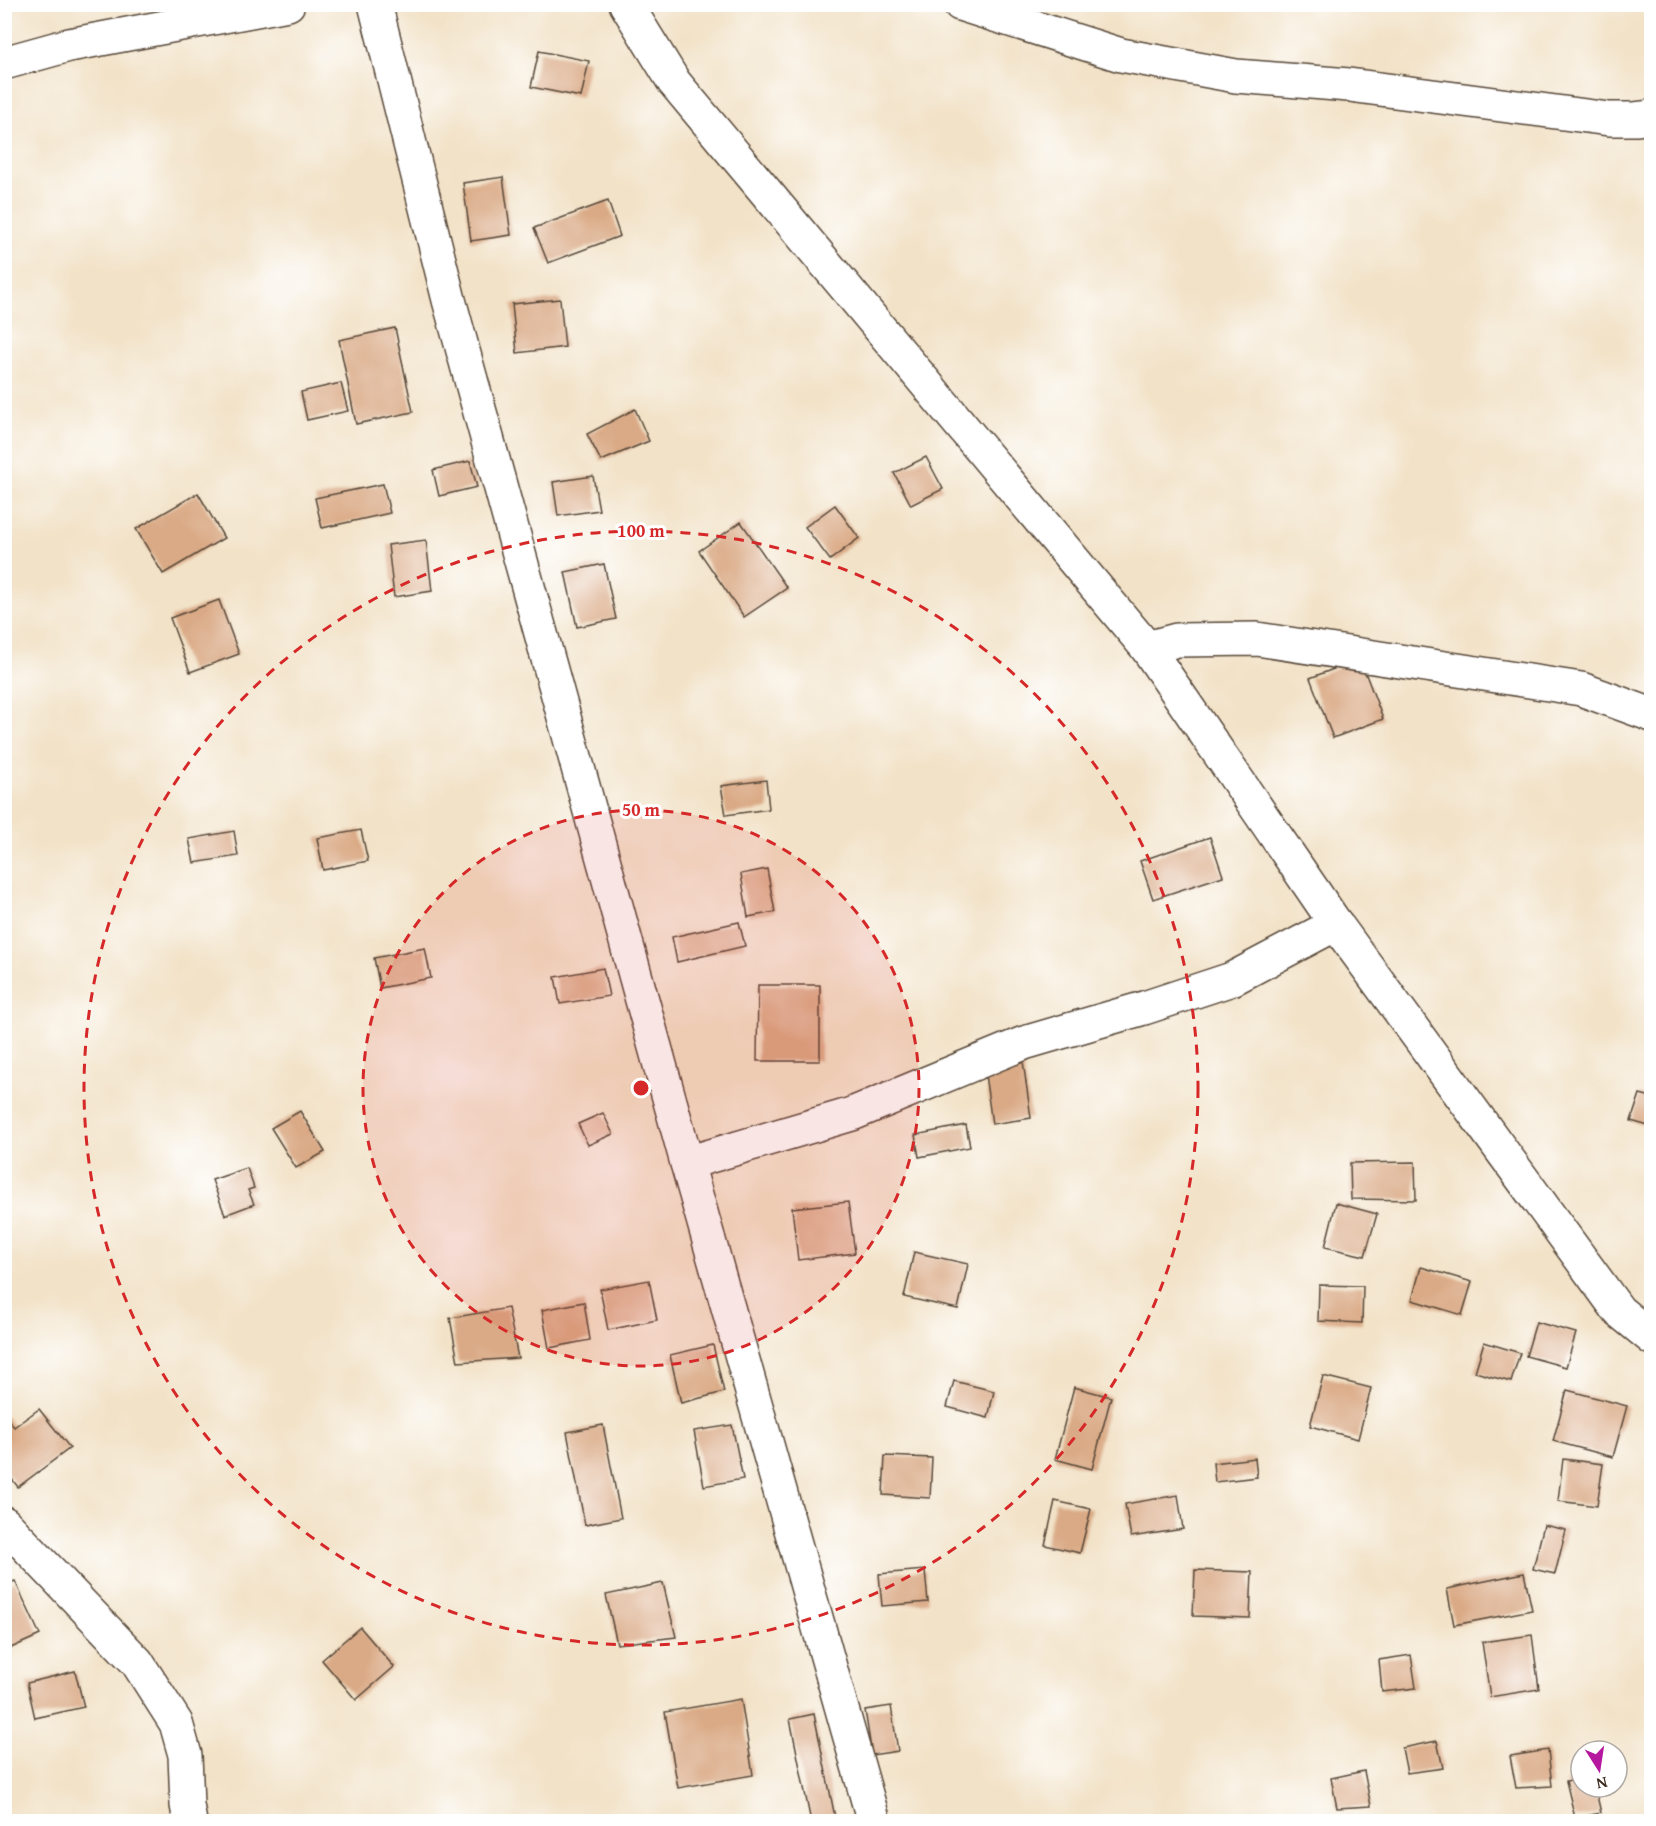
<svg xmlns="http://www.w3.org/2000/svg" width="1656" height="1826" font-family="'Gentium Book Plus',serif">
<rect width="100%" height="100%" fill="#fff"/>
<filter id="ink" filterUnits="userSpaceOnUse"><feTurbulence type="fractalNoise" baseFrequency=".0167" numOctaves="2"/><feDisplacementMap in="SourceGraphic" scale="12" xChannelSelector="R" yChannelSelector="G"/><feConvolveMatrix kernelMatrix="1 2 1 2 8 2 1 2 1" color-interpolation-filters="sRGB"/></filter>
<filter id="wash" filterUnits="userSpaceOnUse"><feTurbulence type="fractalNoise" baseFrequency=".008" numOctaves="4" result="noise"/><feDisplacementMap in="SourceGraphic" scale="24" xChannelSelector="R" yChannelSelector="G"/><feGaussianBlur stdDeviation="1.35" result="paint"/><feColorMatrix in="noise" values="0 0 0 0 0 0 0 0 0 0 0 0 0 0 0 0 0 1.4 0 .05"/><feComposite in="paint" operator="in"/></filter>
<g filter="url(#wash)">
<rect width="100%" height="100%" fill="#f2e2c7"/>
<g id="blocks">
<g fill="#daaa86">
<polygon points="539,51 589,61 581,97 531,87"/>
<polygon points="503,177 511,235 471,241 463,183"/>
<polygon points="608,201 620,236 548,263 534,228"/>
<polygon points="560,299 565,347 517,353 512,304"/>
<polygon points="395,328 413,412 356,424 339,340"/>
<polygon points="341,383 348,411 307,420 301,392"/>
<polygon points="635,409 649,441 601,461 587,434"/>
<polygon points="926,457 943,489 911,505 894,473"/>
<polygon points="470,461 477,487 439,496 433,470"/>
<polygon points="593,476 599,510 558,516 553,482"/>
<polygon points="383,484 390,513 322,528 315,498"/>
<polygon points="198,493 224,538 163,574 136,529"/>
<polygon points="835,505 859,538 830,560 805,527"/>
<polygon points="741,522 787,588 744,617 699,551"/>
<polygon points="426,540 432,591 394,597 388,545"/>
<polygon points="604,564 616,619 577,627 565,572"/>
<polygon points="219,600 239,654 190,672 170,618"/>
<polygon points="1360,659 1383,719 1333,738 1310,678"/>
<polygon points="766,780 769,809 726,815 721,786"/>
<polygon points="361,830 368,861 323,870 317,838"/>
<polygon points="234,831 238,856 194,863 189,839"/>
<polygon points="1210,837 1223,876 1153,899 1140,861"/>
<polygon points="767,869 775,912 748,917 741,874"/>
<polygon points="739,922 745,946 677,962 672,937"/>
<polygon points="425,948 431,978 380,988 374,958"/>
<polygon points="603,968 609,996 560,1004 555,977"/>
<polygon points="758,985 820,985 820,1061 757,1061"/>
<polygon points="1023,1061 1031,1118 992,1124 984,1067"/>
<polygon points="1640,1094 1652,1097 1652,1127 1631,1121"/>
<polygon points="300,1111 325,1152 296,1168 271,1128"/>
<polygon points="603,1113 613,1134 588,1145 578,1124"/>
<polygon points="966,1125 970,1147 919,1157 915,1135"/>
<polygon points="1415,1162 1416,1200 1351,1199 1350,1163"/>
<polygon points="247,1168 254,1188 248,1190 254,1204 225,1215 212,1180"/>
<polygon points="848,1202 855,1253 798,1260 792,1208"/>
<polygon points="1336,1203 1377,1214 1365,1256 1325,1247"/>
<polygon points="914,1252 968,1264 958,1309 904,1297"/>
<polygon points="1421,1267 1472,1282 1462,1315 1412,1300"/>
<polygon points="649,1280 657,1320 608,1330 600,1289"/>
<polygon points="1319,1285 1363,1286 1362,1323 1318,1321"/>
<polygon points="584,1302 590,1340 549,1348 542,1310"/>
<polygon points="508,1308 518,1358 458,1362 450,1318"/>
<polygon points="1536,1322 1576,1333 1566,1367 1526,1356"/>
<polygon points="1484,1342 1520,1353 1511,1382 1475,1372"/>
<polygon points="713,1345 724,1392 681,1403 670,1355"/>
<polygon points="1323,1376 1371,1388 1358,1439 1310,1426"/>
<polygon points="954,1381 994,1391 988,1418 947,1407"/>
<polygon points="1074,1387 1111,1397 1092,1469 1055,1459"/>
<polygon points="1567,1390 1627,1406 1613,1457 1553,1441"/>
<polygon points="39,1409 70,1448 18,1487 4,1469 4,1414 14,1427"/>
<polygon points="603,1425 621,1518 585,1525 567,1432"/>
<polygon points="732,1425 743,1479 704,1486 694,1431"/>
<polygon points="885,1456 932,1458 930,1498 883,1495"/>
<polygon points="1255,1458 1257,1477 1215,1482 1213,1463"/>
<polygon points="1563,1459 1603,1464 1597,1506 1558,1501"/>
<polygon points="1178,1495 1183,1529 1131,1537 1125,1504"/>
<polygon points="1055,1501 1091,1509 1080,1553 1045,1545"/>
<polygon points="1544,1525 1566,1530 1555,1574 1533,1569"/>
<polygon points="925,1570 928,1602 882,1606 879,1574"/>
<polygon points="1195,1570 1252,1572 1250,1618 1193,1616"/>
<polygon points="1524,1573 1532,1610 1454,1625 1447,1589"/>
<polygon points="15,1581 40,1635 4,1651 4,1585"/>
<polygon points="663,1583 676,1637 617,1644 606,1595"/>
<polygon points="360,1627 394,1667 356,1700 322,1660"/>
<polygon points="1532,1635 1539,1689 1490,1697 1482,1642"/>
<polygon points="1411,1655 1416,1688 1382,1692 1379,1660"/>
<polygon points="75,1671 84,1707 35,1718 27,1683"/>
<polygon points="741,1699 753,1775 678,1788 665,1712"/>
<polygon points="891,1706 898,1751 872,1755 865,1710"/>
<polygon points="814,1714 836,1822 811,1822 790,1719"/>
<polygon points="1437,1741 1443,1768 1407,1773 1402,1748"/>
<polygon points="1548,1750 1552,1786 1516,1788 1510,1756"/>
<polygon points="1364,1771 1371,1806 1337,1808 1331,1778"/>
<polygon points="1581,1778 1581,1787 1595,1787 1601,1813 1575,1818 1566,1781"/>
</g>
</g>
</g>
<g filter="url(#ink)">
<use href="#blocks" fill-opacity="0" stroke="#564637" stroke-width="1.5"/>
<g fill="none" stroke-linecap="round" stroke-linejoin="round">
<g stroke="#564637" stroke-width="36">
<g id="minor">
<polyline points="375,4 449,300 687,1163 874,1822"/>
<polyline points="626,4 674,82 1147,648 1336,924 1619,1311 1652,1338"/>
<polyline points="960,4 1121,55 1236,76 1349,85 1609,119 1635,119 1652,117"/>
<polyline points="4,63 69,45 288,4"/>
<polyline points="1147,648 1177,640 1257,639 1581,689 1652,715"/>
<polyline points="687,1163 852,1114 1024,1043 1144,1008 1232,979 1336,924"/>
<polyline points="4,1523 137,1662 176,1723 185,1755 187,1805 190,1822"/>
</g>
</g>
<use href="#minor" stroke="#fff" stroke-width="33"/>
</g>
</g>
<circle cx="641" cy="1088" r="278" fill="#d62828" fill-opacity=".12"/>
<g fill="none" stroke="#d62828" stroke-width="3" stroke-dasharray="10 8">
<circle cx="641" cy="1088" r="278"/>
<circle cx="641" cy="1088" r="557"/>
</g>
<circle cx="641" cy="1088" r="9" fill="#d62828" stroke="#fff" stroke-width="3"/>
<g font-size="18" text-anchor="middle" font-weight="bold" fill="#d62828" stroke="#fff" stroke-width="6" stroke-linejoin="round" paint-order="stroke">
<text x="641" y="537">100 m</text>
<text x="641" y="816">50 m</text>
</g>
<rect width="1656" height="1826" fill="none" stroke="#fff" stroke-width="24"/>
<g transform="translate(1599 1769) rotate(168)"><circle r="28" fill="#ffffff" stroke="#b1aaa5" stroke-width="1.5"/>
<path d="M0-4.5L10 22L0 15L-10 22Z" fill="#b5179e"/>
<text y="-9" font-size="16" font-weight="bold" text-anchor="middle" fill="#3b2a1e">N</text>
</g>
</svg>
